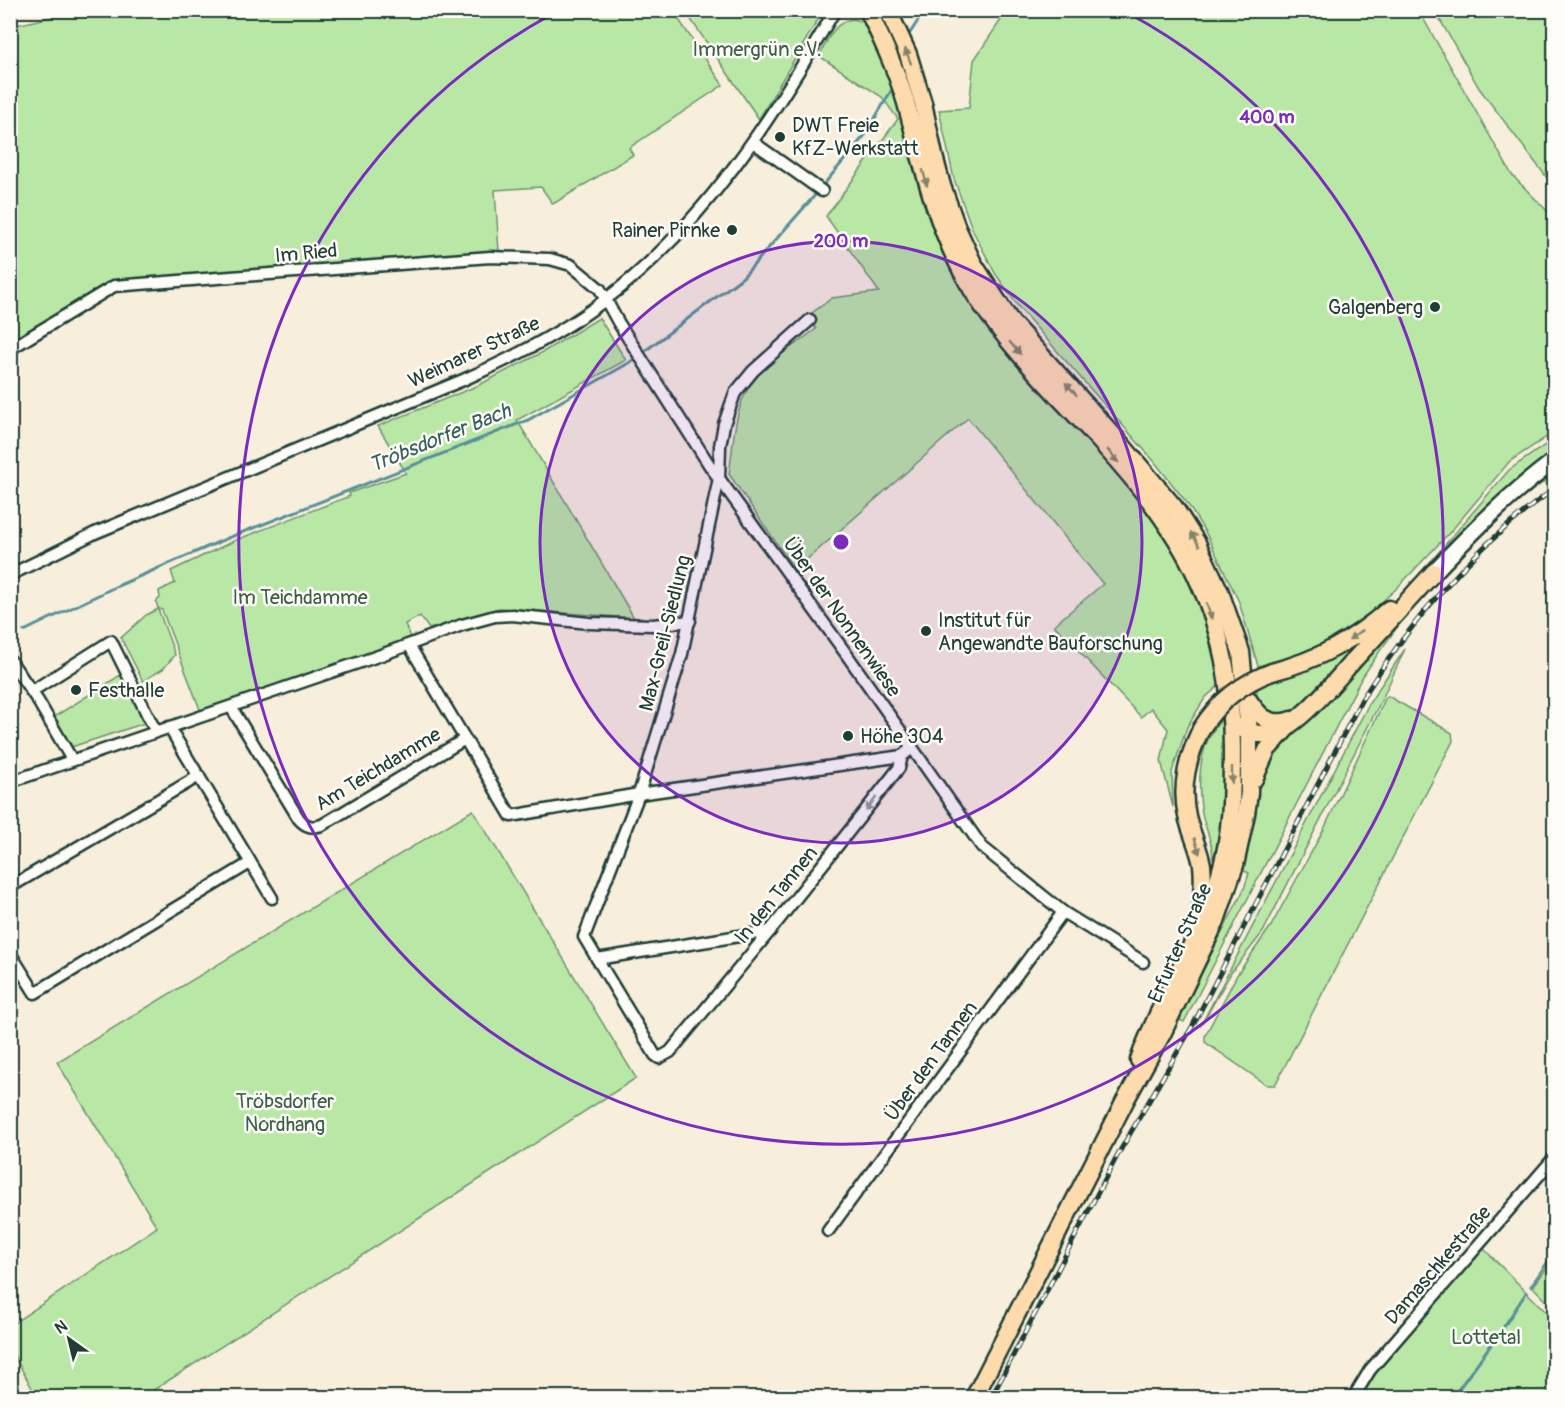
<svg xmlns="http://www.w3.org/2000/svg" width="1565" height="1408" font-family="Pangolin,sans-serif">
<rect width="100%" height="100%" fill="#f7eedc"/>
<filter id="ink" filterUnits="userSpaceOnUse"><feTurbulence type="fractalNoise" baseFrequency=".0167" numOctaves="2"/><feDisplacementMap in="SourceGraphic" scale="12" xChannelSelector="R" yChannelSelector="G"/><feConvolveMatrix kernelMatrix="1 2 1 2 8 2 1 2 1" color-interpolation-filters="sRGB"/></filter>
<g filter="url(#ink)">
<g fill="#b9e8a6" stroke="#6c926d" stroke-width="1.5">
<polygon points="84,10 673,11 723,85 629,148 633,155 553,204 541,187 495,190 499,252 114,284 11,347 11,26"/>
<polygon points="685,11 823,11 759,119"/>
<polygon points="1007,11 1419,11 1512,175 1554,218 1554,432 1509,462 1452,530 1397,588 1372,611 1351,626 1322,644 1295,655 1258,666 1239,602 1207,535 1187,503 1154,461 1020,309 995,273 973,231 954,179 939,110 969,108 974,60"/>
<polygon points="1435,11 1554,11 1554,187 1479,88"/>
<path d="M853,19L859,21L862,19L867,26L902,101L926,195L1095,446L1154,519L1197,591L1224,681L1205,698L1187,727L1172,772L1173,807L1161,761L1168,729L1151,708L1141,717L1054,625L1103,584L968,418L795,570L729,474C733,449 734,409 749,387C765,363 794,346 816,329L808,316L832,298L879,292L826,216L898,119L882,97L819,56C827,42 834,21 853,19Z"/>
<polygon points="599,318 626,360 517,420 634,618 499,608 429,629 420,616 405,624 411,640 201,712 162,610 158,608 156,602 160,598 159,591 175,583 171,571 236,540 350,496 349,493 406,473 378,426 477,386 543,352"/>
<polygon points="1554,439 1554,454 1518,478 1500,494 1448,551 1426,567 1509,470"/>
<path d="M1554,467V475C1477,527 1411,601 1361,679L1184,1022L1180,1020V1016L1244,889L1249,873L1244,871C1246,834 1252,795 1265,760L1467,544Z"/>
<polygon points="158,609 175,655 163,669 143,681 121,638 146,615"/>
<path d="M1354,641L1358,646C1338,668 1301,720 1269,715L1256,698L1258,685Z"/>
<polygon points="1405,649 1382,699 1263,932 1231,973 1200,1027 1370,702"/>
<polygon points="122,674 145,723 71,747 54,717"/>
<polygon points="1388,696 1452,733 1453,741 1275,1085 1267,1085 1205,1042 1205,1036 1237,975 1271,926 1324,829 1386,697"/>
<path d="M1225,714L1226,769L1221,836L1213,859C1213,844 1207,832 1203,818C1198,795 1198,764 1207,742C1211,732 1219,723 1225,714Z"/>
<polygon points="473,810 636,1078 143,1397 37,1397 11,1350 11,1325 157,1227 57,1062"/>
<polygon points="1483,1248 1554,1320 1554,1383 1544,1397 1359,1398 1374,1374"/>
<polygon points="1554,1258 1554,1309 1533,1287"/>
</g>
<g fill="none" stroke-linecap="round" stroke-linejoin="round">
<g stroke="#569097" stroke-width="3">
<polyline points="910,33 925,10"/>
<polyline points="825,183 865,135 891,91"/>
<polyline points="24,631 115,587 228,538 528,420 629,363 743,277 816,194"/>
<polyline points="1531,1286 1554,1253"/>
<polyline points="1452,1398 1503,1328 1526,1293"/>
</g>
<g stroke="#1f3d34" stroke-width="15">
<g id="street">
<polyline points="753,142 822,191"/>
<polyline points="810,320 753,371 735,393 724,424 720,446 719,478 682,654 639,794 584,937 655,1055 659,1058 670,1052 770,931 899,768 902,756 912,748"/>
<polyline points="10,349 114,286 490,257 550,259 571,265 600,289 618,322 710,466 847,655 982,847 1063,912 1143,962"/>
<path d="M10,575L95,533L463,380C513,358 562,333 605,300C705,224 773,117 835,10"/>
<polyline points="409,645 511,816 639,794 902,756"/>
<polyline points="10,660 38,701 72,760"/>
<polyline points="32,691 111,641 156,732"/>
<path d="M231,707L299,819C306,827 312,828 322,825L465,739"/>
<polyline points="169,727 272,898"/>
<polyline points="10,782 381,655 462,625 495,616 512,615 589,623 653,625 690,621"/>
<polyline points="10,887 199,776"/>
<polyline points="10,953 35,993 250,863"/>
<polyline points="597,959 770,931"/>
<polyline points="828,1231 1063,912"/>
<polyline points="1353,1398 1370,1370 1554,1158"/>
</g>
</g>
<g stroke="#1f3d34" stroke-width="20">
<path id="secondary" d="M1434,572C1472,532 1510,494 1554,461"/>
</g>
<g stroke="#1f3d34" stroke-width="21">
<g id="primary">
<path d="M868,10C882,40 897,71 906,103C924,170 938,236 976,296C1010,349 1056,393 1098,439C1137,481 1176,529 1199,582C1223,634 1232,693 1232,749C1232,793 1232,835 1219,877C1200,941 1161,997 1139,1060"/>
<polyline points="888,10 908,54 923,103 934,156 942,186 957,228 973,263 1011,322 1115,437 1174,507 1197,543 1220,592 1241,652 1249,732 1249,793 1246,814 1235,865 1216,921 1162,1034 1125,1101 974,1398"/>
<path d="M1272,672C1318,660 1354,640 1389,609"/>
<path d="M1247,698C1258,715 1269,728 1291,720"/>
<path d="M1240,727C1251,734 1264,736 1276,732C1301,723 1335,681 1353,661C1380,631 1407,602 1434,572"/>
<path d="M1201,729C1188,757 1180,785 1187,816C1191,833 1199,848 1202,865C1204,881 1202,897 1201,912"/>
<polyline points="1254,779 1267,750 1286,729"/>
</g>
</g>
<use href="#street" stroke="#fdfcf7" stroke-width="10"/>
<use href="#secondary" stroke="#fdfcf7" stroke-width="15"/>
<use href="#primary" stroke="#fedbac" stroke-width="16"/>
<g stroke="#1f3d34" stroke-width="5">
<path id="rail" d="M991,1398L1117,1156L1192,1027L1362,699C1413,617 1476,545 1554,489"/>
</g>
<use href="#rail" stroke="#fdfcf7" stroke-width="3" stroke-dasharray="9" stroke-linecap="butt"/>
<g stroke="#1f3d34" stroke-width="21" stroke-linecap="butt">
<path id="primary-bridge" d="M1201,729C1218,702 1242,683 1272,672"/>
</g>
<use href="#primary-bridge" stroke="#fedbac" stroke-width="16"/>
</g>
<defs><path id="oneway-solid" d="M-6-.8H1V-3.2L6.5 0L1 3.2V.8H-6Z" transform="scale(1.5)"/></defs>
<g fill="#83846a">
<use href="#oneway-solid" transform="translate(908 56) rotate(-111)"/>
<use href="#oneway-solid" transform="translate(925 178) rotate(75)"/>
<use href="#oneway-solid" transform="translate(1015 348) rotate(49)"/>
<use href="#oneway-solid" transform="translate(1071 389) rotate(-133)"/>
<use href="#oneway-solid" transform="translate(1113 456) rotate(50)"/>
<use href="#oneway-solid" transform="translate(1195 539) rotate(-121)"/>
<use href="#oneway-solid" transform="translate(1209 611) rotate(71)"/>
<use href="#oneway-solid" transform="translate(1356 635) rotate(145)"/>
<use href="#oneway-solid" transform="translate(1232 775) rotate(90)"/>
<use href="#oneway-solid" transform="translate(1197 846) rotate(72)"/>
</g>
<use fill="#8e9c96" href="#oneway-solid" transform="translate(871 804) rotate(128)"/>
</g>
<circle cx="841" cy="542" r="301" fill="#7b2cbf" fill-opacity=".12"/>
<g fill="none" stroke="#7b2cbf" stroke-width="3">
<circle cx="841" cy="542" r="301"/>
<path d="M1128 13A602 602 0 1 1 554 13"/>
</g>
<g fill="#1f3d34" stroke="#fdfcf7" stroke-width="2">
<circle cx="780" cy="137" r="6"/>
<circle cx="732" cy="230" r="6"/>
<circle cx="1435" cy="307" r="6"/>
<circle cx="926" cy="631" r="6"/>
<circle cx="76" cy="690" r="6"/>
<circle cx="848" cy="736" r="6"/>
</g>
<g text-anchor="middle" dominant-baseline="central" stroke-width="5" stroke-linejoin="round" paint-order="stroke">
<g font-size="20" fill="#3e5f4b" stroke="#fdfcf7">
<text x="757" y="49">Immergrün e.V.</text>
<text x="300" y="597">Im Teichdamme</text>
<text x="285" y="1101">Tröbsdorfer<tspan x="285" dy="23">Nordhang</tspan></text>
<text x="1486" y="1337">Lottetal</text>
</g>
<g font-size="20" fill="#1f3d34" stroke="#fdfcf7" text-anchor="start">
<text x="792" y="125">DWT Freie<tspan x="792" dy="23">KfZ-Werkstatt</tspan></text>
<text x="720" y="230" text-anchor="end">Rainer Pirnke</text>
<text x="1423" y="307" text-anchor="end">Galgenberg</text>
<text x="938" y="620">Institut für<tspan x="938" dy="23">Angewandte Bauforschung</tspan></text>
<text x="88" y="690">Festhalle</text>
<text x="860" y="736">Höhe 304</text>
</g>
<g font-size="20" fill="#1f3d34" stroke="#fdfcf7">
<text transform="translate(306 253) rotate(-5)">Im Ried</text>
<text transform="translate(474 352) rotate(-25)">Weimarer Straße</text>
<text transform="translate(842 617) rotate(55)">Über der Nonnenwiese</text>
<text transform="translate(665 633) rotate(-76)">Max-Greil-Siedlung</text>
<text transform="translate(378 769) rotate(-31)">Am Teichdamme</text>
<text transform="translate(776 895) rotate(-51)">In den Tannen</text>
<text transform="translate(1180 943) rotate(-66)">Erfurter Straße</text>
<text transform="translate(931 1061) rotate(-54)">Über den Tannen</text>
<text transform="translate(1438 1265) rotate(-49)">Damaschkestraße</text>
</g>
<g font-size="21" font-style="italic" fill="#36605d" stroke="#fdfcf7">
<text transform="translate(440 438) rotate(-22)">Tröbsdorfer Bach</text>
</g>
</g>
<circle cx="841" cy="542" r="9" fill="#7b2cbf" stroke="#fdfcf7" stroke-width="3"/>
<g font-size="18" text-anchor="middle" font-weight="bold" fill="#7b2cbf" stroke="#fdfcf7" stroke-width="5" stroke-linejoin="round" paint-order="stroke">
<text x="1267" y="123">400 m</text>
<text x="841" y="247">200 m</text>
</g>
<rect width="1565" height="1408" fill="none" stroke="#fdfcf7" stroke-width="36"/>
<rect x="18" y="18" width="1529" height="1372" fill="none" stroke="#1f3d34" stroke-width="2" filter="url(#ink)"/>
<g transform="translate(69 1339) rotate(326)" stroke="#fdfcf7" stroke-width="4.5" paint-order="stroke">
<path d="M0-4.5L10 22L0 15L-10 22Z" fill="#1f3d34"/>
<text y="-9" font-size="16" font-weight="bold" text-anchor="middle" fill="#1f3d34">N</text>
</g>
</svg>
